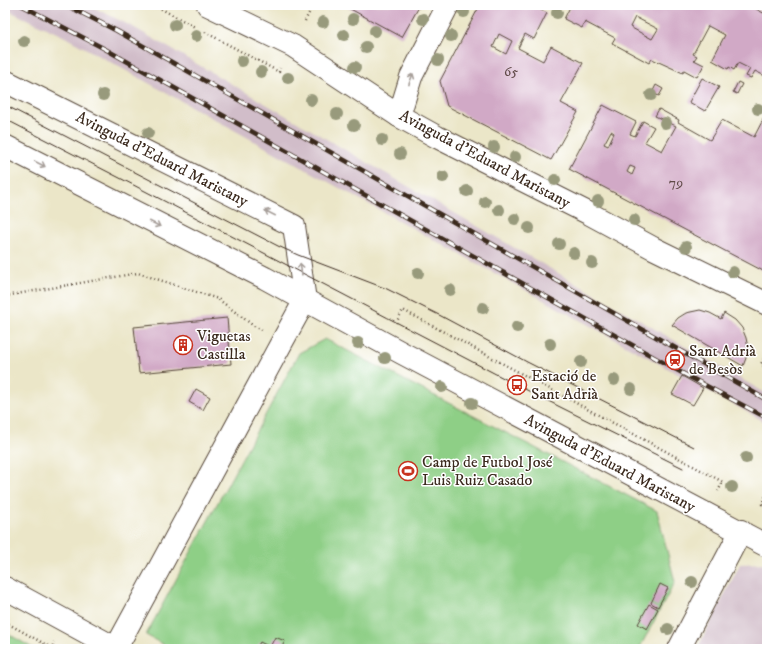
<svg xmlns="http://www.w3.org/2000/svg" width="772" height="654" font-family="'IM FELL DW Pica',serif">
<rect width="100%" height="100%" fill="#fff"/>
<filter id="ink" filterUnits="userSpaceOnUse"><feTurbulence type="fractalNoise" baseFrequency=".025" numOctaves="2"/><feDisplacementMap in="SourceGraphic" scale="8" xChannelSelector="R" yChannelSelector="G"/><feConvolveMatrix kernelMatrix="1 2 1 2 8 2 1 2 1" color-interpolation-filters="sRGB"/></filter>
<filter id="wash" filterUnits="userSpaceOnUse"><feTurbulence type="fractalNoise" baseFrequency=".012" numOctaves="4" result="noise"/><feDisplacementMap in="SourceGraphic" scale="16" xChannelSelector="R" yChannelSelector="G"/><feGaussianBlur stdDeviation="0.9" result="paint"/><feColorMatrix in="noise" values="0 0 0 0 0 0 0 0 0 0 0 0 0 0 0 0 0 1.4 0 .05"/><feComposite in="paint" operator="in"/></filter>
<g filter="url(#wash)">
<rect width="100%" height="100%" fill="#ebe6c8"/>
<g fill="#d1bdc9">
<polygon points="5,5 89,5 133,27 767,394 767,423 63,36 5,9"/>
<polygon points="767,563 767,649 697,649 740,564"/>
</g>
<g fill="#8ecf86" stroke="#647c52">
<polygon points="325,339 657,511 675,582 639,649 171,649 146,635 299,353"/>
<polygon points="5,632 34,649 5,649"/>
</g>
<g id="blocks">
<g fill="#d1a9c6" fill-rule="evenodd">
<polygon points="343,5 420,5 402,37"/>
<path d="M480,5H531L547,13L534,39L525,34L518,48L543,61L551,46L583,63L561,103L578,112L551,160L447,106L440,81ZM499,34L512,41L506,54L493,47Z"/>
<path d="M571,5H676L679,7L680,5H749L767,15V77L755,71L751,78L746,76L750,69L738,63L734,70L729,67L728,69L712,60L725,35L708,26L693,54L697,56L694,60L704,65L697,77L684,70L683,73L652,59L649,63L612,43L615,38L585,22L582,28L564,19ZM635,17L658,29L652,39L630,27Z"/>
<polygon points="702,78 719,87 705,111 689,102"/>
<polygon points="738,82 742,84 737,94 733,92"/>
<polygon points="656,85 663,89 659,96 652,93"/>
<path d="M603,105L636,122L630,134L635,136L643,121L654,127L645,142L662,151L676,126L655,116L659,109L679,120L678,122L710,140L722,120L754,137L767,112V273L569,169ZM611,131L614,133L608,146L604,144ZM630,166L635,168L632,175L627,172Z"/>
<polygon points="700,310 710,313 721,319 724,313 735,320 742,328 746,338 748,348 746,358 743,366 672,325 678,318 686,313"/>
<polygon points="227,318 231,364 139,373 134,327"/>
<polygon points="682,376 703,388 693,405 672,394"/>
<polygon points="196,389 210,397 203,410 189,402"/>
<polygon points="660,584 668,588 658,607 651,603"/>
<polygon points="649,604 658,609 647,629 638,624"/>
<polygon points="275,637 285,641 281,649 256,649 260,642 270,647"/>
</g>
</g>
</g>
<g filter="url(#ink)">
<use href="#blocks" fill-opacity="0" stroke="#554638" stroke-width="1"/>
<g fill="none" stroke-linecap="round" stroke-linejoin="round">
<g stroke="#554638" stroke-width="24">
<g id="minor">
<polyline points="208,5 293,46 399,116 437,137 590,214 653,248 767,304"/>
<polyline points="399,116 411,77 448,5"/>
<polyline points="5,588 117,649"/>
<polyline points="116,648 282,342 305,300 402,353 767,546"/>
<polyline points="679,649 741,531"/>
</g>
</g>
<g stroke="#554638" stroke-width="24">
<g id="secondary">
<polyline points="5,81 294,226 305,300"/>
<polyline points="5,146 265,278 305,300"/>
</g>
</g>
<g stroke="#554638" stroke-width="2.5" stroke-dasharray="1 3" stroke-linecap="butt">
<polyline points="154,5 195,27"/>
<polyline points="305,21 313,5"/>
<polyline points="205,32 279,72 280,68"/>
<polyline points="5,296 138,273 218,299 254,326 262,330"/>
<polyline points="396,323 403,310 723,482 718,491"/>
<polyline points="764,359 761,364 767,368"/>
<polyline points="767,493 762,504 767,506"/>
<polyline points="5,622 52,648 54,642"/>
</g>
<use href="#minor" stroke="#fff" stroke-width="22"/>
<use href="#secondary" stroke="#fff" stroke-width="22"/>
<g stroke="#3b2a1e" stroke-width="1">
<polyline points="5,105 278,246 298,255 387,289 441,316 527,362 694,447"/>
<path d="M5,119C176,206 345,296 515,384C571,413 627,440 683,468"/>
</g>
<g stroke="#3b2a1e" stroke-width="4.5">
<g id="rail">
<polyline points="21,5 105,49 684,374 767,418"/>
<polyline points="66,5 117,31 767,400"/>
</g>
</g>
<use href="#rail" stroke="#fff" stroke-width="3" stroke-dasharray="9" stroke-linecap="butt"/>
</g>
<g fill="#989a7c">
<circle cx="464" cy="12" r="6"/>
<circle cx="557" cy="13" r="6"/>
<circle cx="353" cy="19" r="6"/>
<circle cx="423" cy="19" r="6"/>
<circle cx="323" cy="22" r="6"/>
<circle cx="175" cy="25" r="6"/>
<circle cx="375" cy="31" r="6"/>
<circle cx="344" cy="35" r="6"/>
<circle cx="196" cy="36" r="6"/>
<circle cx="451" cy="36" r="6"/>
<circle cx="24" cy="41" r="6"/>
<circle cx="366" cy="47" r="6"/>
<circle cx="438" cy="60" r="6"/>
<circle cx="242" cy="61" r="6"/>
<circle cx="355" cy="67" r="6"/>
<circle cx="261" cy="72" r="6"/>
<circle cx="288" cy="78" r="6"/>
<circle cx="103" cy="95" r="6"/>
<circle cx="651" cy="95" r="6"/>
<circle cx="311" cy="100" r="6"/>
<circle cx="758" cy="109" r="6"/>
<circle cx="337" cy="114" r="6"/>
<circle cx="665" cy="123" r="6"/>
<circle cx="354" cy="125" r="6"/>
<circle cx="148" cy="133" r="6"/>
<circle cx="382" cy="140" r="6"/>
<circle cx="494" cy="147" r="6"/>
<circle cx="400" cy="154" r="6"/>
<circle cx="515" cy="157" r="6"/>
<circle cx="443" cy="177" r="6"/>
<circle cx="555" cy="180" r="6"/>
<circle cx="467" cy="191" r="6"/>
<circle cx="598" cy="201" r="6"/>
<circle cx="485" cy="202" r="6"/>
<circle cx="499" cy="210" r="6"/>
<circle cx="515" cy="219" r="6"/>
<circle cx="634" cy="220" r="6"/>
<circle cx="529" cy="228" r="6"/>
<circle cx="559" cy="244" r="6"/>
<circle cx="686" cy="247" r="6"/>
<circle cx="574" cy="253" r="6"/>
<circle cx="592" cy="263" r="6"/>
<circle cx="733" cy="272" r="6"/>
<circle cx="418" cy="273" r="6"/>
<circle cx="450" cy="290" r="6"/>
<circle cx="483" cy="308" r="6"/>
<circle cx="517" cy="327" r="6"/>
<circle cx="358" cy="343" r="6"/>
<circle cx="550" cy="344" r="6"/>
<circle cx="385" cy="358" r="6"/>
<circle cx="581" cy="362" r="6"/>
<circle cx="614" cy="380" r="6"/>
<circle cx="442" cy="387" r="6"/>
<circle cx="631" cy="389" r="6"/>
<circle cx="472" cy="403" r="6"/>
<circle cx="746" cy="458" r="6"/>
<circle cx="732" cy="487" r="6"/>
<circle cx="692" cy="582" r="6"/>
<circle cx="668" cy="629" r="6"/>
</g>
<defs><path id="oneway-shaft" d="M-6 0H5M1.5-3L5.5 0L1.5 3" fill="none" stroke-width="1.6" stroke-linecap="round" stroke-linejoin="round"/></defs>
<g stroke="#a79f9a">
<use href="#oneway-shaft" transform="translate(411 79) rotate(-69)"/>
<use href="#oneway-shaft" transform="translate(40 164) rotate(27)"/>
<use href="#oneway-shaft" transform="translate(270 213) rotate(-153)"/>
<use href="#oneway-shaft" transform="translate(155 224) rotate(27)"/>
<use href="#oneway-shaft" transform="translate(301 269) rotate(-99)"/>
</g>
</g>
<defs>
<g id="building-ring" transform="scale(1)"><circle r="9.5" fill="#fff" stroke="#c8321e" stroke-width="1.5"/><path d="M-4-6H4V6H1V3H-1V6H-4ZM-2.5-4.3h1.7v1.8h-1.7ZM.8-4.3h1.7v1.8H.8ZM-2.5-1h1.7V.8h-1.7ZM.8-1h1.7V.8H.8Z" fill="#c8321e"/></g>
<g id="station-ring" transform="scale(1)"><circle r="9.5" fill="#fff" stroke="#c8321e" stroke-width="1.5"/><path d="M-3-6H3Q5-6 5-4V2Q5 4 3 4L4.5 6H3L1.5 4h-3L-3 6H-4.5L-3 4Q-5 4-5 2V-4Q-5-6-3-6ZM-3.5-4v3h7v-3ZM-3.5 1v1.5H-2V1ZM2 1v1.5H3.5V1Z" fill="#c8321e"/></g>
<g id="bus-ring" transform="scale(1)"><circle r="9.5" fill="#fff" stroke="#c8321e" stroke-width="1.5"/><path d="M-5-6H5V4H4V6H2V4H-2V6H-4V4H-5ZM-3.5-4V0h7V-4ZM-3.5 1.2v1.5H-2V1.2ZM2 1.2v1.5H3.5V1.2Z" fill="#c8321e"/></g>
<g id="stadium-ring" transform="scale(1)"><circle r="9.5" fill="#fff" stroke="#c8321e" stroke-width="1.5"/><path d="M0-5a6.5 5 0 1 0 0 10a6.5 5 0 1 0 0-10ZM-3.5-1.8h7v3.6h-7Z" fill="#c8321e"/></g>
</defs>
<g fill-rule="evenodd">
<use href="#building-ring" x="183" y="345"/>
<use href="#station-ring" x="675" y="360"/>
<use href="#bus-ring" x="517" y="385"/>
<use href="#stadium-ring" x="408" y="471"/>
</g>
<g text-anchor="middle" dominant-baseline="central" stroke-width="3" stroke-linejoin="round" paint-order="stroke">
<g font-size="14" fill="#604a48">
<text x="511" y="72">65</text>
<text x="676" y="183">79</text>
</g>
<g font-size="16" fill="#3b2a1e" stroke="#fff">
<text transform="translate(162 159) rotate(27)">Avinguda d'Eduard Maristany</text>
<text transform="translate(485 159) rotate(28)">Avinguda d'Eduard Maristany</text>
<text transform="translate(610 463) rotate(28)">Avinguda d'Eduard Maristany</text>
</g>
<g font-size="16" fill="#3b2a1e" stroke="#fff" text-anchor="start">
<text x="197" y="336">Viguetas<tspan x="197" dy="18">Castilla</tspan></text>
<text x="689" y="351">Sant Adrià<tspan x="689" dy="18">de Besòs</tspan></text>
<text x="531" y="376">Estació de<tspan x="531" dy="18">Sant Adrià</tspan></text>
<text x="422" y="462">Camp de Futbol José<tspan x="422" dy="18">Luis Ruiz Casado</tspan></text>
</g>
</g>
<rect width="772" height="654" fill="none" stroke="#fff" stroke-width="20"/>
</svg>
